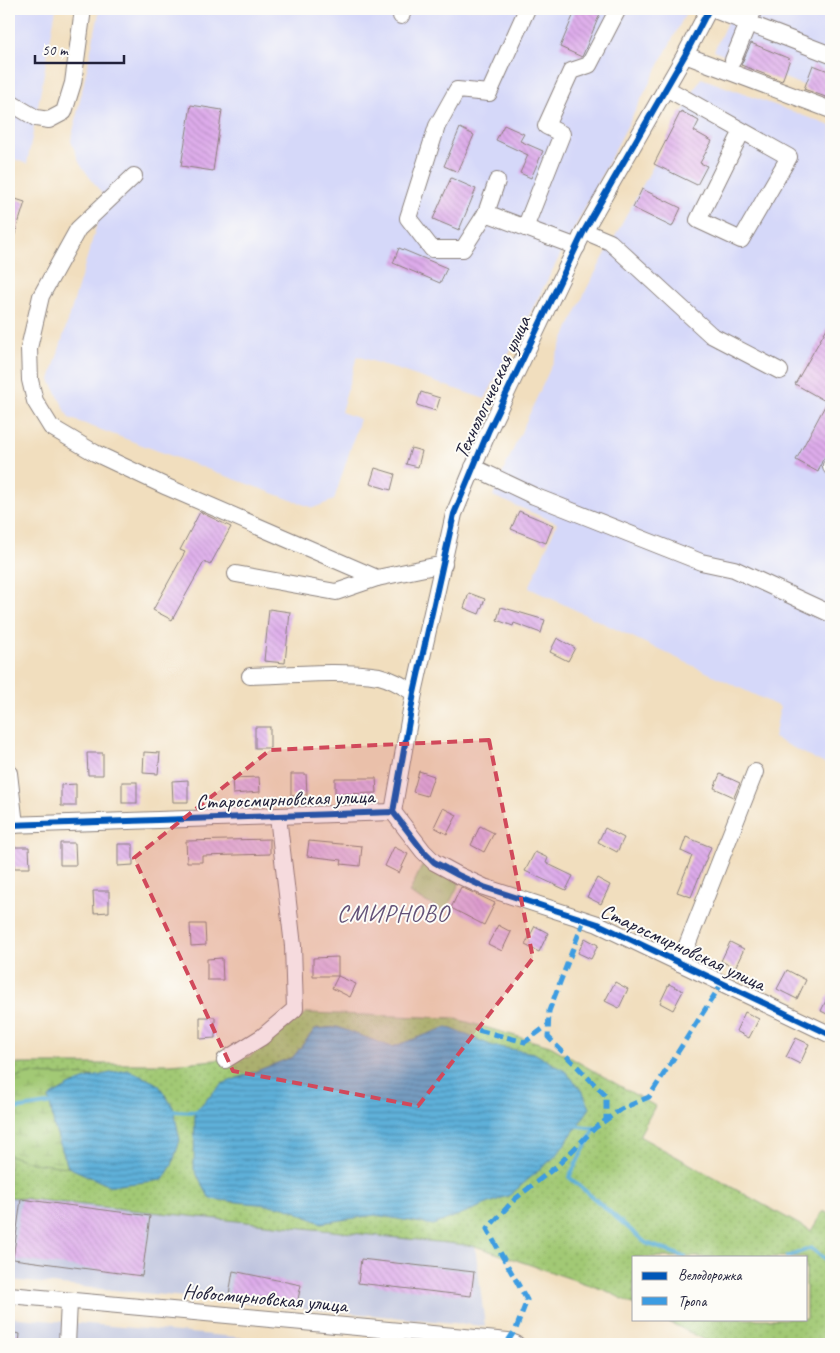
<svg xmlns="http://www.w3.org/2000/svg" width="840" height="1353" font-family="Caveat,sans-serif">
<defs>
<pattern id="grass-dots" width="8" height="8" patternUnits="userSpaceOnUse" patternTransform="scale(1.25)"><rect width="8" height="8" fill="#a2c974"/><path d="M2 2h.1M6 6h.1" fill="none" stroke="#8bac65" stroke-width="1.8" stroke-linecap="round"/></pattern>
<pattern id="wetland-marsh" width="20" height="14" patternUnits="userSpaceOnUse" patternTransform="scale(1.25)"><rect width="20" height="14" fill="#a2c974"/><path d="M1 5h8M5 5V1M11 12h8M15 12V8" fill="none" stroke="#8bac65"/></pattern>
<pattern id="park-tufts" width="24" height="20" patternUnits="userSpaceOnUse" patternTransform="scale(1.25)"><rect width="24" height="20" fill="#a2c974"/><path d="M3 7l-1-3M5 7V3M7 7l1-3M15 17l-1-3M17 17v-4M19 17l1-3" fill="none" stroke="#8bac65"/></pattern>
<pattern id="water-rules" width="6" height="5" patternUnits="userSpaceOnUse" patternTransform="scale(1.25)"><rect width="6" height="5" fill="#5eb0d9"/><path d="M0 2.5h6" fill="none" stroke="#4d8fb1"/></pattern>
<pattern id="building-back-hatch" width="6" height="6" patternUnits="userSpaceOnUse" patternTransform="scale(1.25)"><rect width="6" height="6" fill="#ddabea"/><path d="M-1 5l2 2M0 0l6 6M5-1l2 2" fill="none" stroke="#bd93ca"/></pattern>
</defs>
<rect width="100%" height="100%" fill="#fdfcf7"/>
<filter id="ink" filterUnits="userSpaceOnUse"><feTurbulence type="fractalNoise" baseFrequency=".02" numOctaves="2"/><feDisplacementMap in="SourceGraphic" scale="10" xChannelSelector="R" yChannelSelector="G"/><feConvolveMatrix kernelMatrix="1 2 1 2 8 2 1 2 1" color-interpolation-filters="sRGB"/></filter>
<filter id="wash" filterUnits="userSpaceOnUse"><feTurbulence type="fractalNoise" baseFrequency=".0096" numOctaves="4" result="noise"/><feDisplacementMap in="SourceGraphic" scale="20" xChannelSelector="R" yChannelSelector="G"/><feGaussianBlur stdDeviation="1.12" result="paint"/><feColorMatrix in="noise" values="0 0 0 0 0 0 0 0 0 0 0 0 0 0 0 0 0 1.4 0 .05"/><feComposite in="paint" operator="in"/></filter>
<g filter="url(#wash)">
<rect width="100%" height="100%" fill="#f1debe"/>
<g fill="#d5d8f9">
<polygon points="9,9 56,9 27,164 9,157"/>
<polygon points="100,9 688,9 524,325 485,399 357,356 341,412 360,419 334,500 313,508 69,418 50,380 105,198 80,164 71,141"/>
<polygon points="733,9 831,9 831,96 714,51"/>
<polygon points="701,78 831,126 831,767 774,738 780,707 529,588 557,523 493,496 502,474 587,288"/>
</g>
<g fill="#bdc3de">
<polygon points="9,1197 475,1246 485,1326 9,1280"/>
<polygon points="9,1317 317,1344 9,1344"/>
</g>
<polygon fill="url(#grass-dots)" stroke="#627658" points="306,1013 453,1018 550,1046 655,1106 639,1136 811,1231 823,1211 831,1215 831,1344 713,1344 663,1319 806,1319 806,1257 634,1257 634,1305 607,1291 475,1246 9,1197 9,1064 171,1064 249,1057"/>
<polygon fill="url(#wetland-marsh)" stroke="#627658" points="28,1074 93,1076 61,1090 54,1126 68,1167 32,1163 9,1155 9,1080"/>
<polygon fill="url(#park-tufts)" stroke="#627658" points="424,862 461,880 445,912 409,893"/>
<g fill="url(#water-rules)" stroke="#40698a">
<polygon points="337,1027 392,1047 447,1027 493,1046 534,1053 565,1071 582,1090 590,1108 557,1155 510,1195 433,1225 375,1215 321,1223 285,1207 210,1199 194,1169 195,1111 222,1084 293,1057 315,1029"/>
<path d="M128,1070L158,1084L173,1107L180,1140L172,1165L163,1180L110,1186L68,1167L54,1126L49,1098C76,1079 97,1075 128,1070Z"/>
</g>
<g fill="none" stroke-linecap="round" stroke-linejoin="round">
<g stroke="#5eb0d9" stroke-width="4">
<polyline points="9,1110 53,1103"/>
<polyline points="170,1111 200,1112"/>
<polyline points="572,1125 595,1128 569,1177 646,1243 685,1257"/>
<polyline points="787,1257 811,1248 831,1264"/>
</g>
</g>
<g id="blocks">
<g fill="url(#building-back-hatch)">
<polygon points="576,9 602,9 582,57 560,47"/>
<polygon points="751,43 790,59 782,81 741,65"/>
<polygon points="813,65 831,72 831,99 804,89"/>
<polygon points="191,105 222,110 213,171 181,166"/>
<polygon points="681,111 699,121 694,131 712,141 700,163 707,166 697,185 654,164"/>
<polygon points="504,125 524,134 520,141 543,151 531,178 520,173 528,155 496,140"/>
<polygon points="460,128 474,135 458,172 444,166"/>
<polygon points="451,178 476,189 459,230 433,219"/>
<polygon points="642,189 681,208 672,227 633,208"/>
<polygon points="9,197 25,202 11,247 9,247"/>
<polygon points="399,248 447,268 440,283 393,263"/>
<polygon points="831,321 831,448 822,461 818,472 796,460 827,402 795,384"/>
<polygon points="421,392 440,398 436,411 417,405"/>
<polygon points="411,448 422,451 418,467 406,464"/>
<polygon points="375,468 395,474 391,490 370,484"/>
<polygon points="519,511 553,525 546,543 511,529"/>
<polygon points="200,512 231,527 210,565 204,562 172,620 153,610 185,552 180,550"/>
<polygon points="469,593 485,599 479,614 464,608"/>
<polygon points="501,607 545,620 541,633 514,623 513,626 497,620"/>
<polygon points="269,609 290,612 285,663 264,661"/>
<polygon points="557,638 575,648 568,661 550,652"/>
<rect x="255" y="727" width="15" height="21"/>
<polygon points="144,752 160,753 158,774 143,773"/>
<polygon points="87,753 103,753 103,775 88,775"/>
<polygon points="419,771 434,776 427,796 413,792"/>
<polygon points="291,774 306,774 307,795 291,796"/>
<polygon points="720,774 740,783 734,797 714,788"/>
<polygon points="259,777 260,792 233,794 232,778"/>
<polygon points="335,778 376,778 377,793 335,794"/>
<polygon points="188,780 188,802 173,802 172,781"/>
<rect x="122" y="782" width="15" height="21"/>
<polygon points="76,784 76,806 61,806 61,785"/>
<polygon points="443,808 457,815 447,834 434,827"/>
<polygon points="480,826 494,833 484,852 471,845"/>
<polygon points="605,828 624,838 617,852 598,842"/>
<polygon points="686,837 711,847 691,897 677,892 692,856 681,851"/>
<polygon points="270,839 270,854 202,856 202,862 187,862 186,841"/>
<polygon points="309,841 362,846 360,866 341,864 342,860 307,856"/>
<polygon points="60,843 75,843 76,865 60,865"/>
<polygon points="118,844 133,844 133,865 118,866"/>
<polygon points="14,847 29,847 30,868 14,868"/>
<polygon points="394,847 408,854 399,873 385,866"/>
<polygon points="535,852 548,858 546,863 573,876 566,890 525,871"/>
<polygon points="597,878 610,885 601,904 587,897"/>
<polygon points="461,887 495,903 484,925 451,908"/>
<polygon points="93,891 109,891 109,912 94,913"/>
<polygon points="190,924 205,924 206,945 191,946"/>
<polygon points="498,925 511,932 502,951 488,944"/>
<polygon points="535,926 548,933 539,952 525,945"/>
<polygon points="585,938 598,945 591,959 578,953"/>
<polygon points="730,942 744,949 735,968 721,961"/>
<polygon points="338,957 338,976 313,976 313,958"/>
<polygon points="222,958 223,980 207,980 207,959"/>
<polygon points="787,970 806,980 797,999 777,989"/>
<polygon points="338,976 356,984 350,997 332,988"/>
<polygon points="615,982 628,989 619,1008 605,1001"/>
<polygon points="669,984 683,991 673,1010 660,1003"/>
<polygon points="831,990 831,1016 821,1011"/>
<polygon points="745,1012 759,1019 749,1038 736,1031"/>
<polygon points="200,1017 215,1017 215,1038 200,1039"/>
<polygon points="796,1038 809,1044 800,1064 786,1057"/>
<polygon points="21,1199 150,1216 142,1276 13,1259"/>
<polygon points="361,1259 474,1272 471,1296 358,1283"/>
<polygon points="233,1271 301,1285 296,1309 229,1295"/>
<polygon points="9,1332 20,1334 19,1344 9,1344"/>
</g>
</g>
</g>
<g filter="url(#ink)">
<use href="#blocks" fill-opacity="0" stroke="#8a807c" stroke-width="1"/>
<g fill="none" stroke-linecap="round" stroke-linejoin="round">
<g stroke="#8a807c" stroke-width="18">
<g id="minor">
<polyline points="527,9 489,93 457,90 437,126 408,218 432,249 463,249 486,213 577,247"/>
<polyline points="712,9 831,55"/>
<polyline points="401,16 404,9"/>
<polyline points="685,55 831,110"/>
<polyline points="733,60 754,9"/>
<polyline points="666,88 789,157 741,240 698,220 742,131"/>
<polyline points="9,102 36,118 49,120 64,112 73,83 83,9"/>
<polyline points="134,176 78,229 41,296 29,348 30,380 35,401 51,427 95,453 167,487 377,578 444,564"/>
<polyline points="486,213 497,181"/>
<polyline points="525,228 562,134 546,126 571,71 589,65 618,9"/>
<polyline points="584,231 610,242 711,335 780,371"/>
<polyline points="473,467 534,496 701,562 734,569 831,614"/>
<polyline points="831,467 831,466"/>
<polyline points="236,574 336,592 377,578"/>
<path d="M250,676C290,675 340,670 379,676C392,679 403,686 414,693"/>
<polyline points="9,773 15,825"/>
<polyline points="393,812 414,693 454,514 488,432 584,231 685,55 709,9"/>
<polyline points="9,825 393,812 423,851 434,862 458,875 484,887 598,924 831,1035"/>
<polyline points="680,963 755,772"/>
<polyline points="225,1060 262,1037 295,1009 293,946 278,816"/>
<polyline points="9,1295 508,1341 516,1344"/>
<polyline points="67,1344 69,1302"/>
</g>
</g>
<use href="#minor" stroke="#fff" stroke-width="16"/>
<g stroke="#3c9ce2" stroke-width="5" stroke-dasharray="10 5" stroke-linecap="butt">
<polyline points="584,920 549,1011 548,1037 606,1096 606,1120"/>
<polyline points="478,1030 525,1042 548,1025"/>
<polyline points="508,1341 516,1329 527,1300 487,1229 515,1199 558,1165 595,1128 621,1109 649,1097 722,983"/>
</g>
<g stroke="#fdfcf7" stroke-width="9">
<g id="cycleway">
<polyline points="393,812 414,693 454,514 488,432 584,231 685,55 709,9"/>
<polyline points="9,825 393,812 423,851 434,862 458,875 484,887 598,924 831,1035"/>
</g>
</g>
<use href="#cycleway" stroke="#0057b8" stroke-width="6"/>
</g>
</g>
<path fill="#d1495b" fill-opacity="0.2" stroke="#d1495b" stroke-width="4" stroke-dasharray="10 6" stroke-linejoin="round" d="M489,740L533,958L418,1106L233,1071L134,858L270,750Z"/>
<g text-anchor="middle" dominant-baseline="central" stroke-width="4" stroke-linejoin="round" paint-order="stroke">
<g font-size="21" fill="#22223b" stroke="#fdfcf7">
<text transform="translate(492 387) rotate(-65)">Технологическая улица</text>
<text transform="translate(285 799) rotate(-2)">Старосмирновская улица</text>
<text transform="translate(683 947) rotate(25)">Старосмирновская улица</text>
<text transform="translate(265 1298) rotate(5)">Новосмирновская улица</text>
</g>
<g font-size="24" letter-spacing="1" fill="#635278" stroke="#fdfcf7">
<text x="393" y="913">СМИРНОВО</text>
</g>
</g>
<rect width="840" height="1353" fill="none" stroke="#fdfcf7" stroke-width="30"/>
<rect x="632" y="1256" width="175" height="65" fill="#fdfcf7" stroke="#a5a5ac"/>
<rect x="642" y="1272" width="25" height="8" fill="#0057b8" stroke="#a5a5ac"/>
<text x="678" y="1280" font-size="15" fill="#22223b">Велодорожка</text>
<rect x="642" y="1297" width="25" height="8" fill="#3c9ce2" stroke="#a5a5ac"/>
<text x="678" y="1306" font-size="15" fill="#22223b">Тропа</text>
<path d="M35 55v8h89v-8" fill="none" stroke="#22223b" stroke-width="2.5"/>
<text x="42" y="55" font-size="15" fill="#22223b" stroke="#fdfcf7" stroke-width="4" paint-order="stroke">50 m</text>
</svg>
